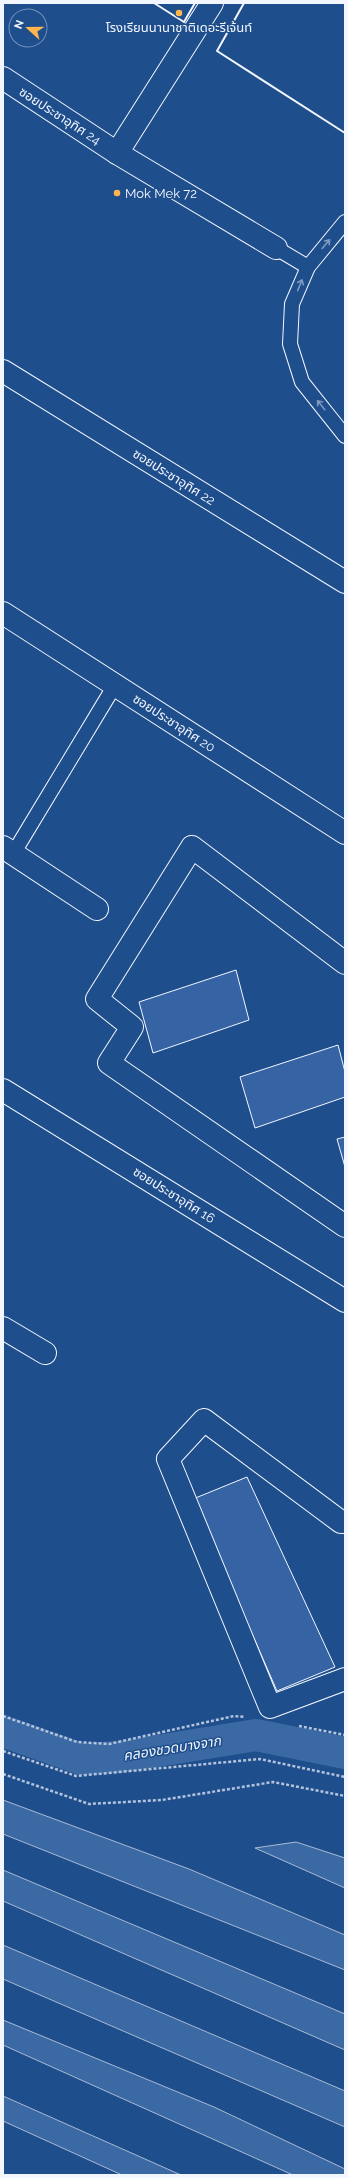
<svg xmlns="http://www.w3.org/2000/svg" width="348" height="2178" font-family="Raleway,'Noto Sans Thai',sans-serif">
<rect width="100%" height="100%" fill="#1f4e8c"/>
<g fill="#3b69a3" stroke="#a8bbd7">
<polygon points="3,1800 189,1869 345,1935 345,1970 3,1834"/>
<polygon points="296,1842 345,1858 345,1888 255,1848"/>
<polygon points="3,1870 345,2014 345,2050 3,1901"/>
<polygon points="3,1945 345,2091 345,2127 3,1979"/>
<polygon points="3,2020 214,2107 345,2169 345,2175 293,2175 3,2045"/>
<polygon points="3,2096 181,2175 122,2175 3,2121"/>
</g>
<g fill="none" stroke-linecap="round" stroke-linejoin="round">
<polyline stroke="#3b69a3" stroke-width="32" points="3,1731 81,1759 120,1757 256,1735 345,1753"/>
</g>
<g fill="#3563a3" stroke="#f2f6ff">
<polygon points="236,970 249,1020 153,1053 139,1002"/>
<polygon points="338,1045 345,1072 345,1097 255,1128 240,1077"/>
<polygon points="345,1137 345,1167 337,1139"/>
<polygon points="247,1477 335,1667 277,1691 193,1499"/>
</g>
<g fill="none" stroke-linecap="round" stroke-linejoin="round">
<g stroke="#f2f6ff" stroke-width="16">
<g id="lane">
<polyline points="345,222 308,267 292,304 290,344 302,382 345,436"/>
<polyline points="276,248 308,267"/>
<polyline points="13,854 115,685"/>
</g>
</g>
<g stroke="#f2f6ff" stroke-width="24">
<g id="street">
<polyline points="3,78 117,153 276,248"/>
<polyline points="117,153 212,3"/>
<polyline points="3,371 345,582"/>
<polyline points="3,613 345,833"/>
<polyline points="3,847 97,909"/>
<polyline points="345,963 192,847 97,999 132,1027 109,1063 345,1226"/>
<polyline points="3,1090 345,1301"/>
<polyline points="3,1328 45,1353"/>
<polyline points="345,1522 341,1522 204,1420 168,1459 270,1707 345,1679"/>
</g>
</g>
<g stroke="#b3c4dc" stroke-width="2.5" stroke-dasharray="3 2" stroke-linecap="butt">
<polyline points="3,1716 77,1742 109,1744 234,1716 245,1717"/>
<polyline points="299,1726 345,1735"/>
<polyline points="3,1751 76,1776 260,1759 345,1777"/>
<polyline points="3,1774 89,1804 162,1800 273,1782 345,1796"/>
</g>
<use href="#lane" stroke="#1f4e8c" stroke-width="14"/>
<use href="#street" stroke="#1f4e8c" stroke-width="22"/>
<g stroke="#f2f6ff" stroke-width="2">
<polyline points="154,3 184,22 195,3"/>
<polyline points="244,3 217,51 345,133"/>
</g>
</g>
<defs><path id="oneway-shaft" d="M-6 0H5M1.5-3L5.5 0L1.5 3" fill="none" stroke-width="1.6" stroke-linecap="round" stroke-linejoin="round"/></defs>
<g stroke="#7e9ac0">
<use href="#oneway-shaft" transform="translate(326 244) rotate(-50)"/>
<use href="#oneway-shaft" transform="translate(300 285) rotate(-68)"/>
<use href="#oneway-shaft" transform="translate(321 405) rotate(-129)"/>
</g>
<g fill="#ffb74d" stroke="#1f4e8c" stroke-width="1.5">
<circle cx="179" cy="13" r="4"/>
<circle cx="117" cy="193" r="4"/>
</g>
<g text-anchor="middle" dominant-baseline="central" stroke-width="3" stroke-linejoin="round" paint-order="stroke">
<g font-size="13" fill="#f2f6ff" stroke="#1f4e8c">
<text x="179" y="27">โรงเรียนนานาชาติเดอะรีเจ้นท์</text>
<text x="125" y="193" text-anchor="start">Mok Mek 72</text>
</g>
<g font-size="13" fill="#f2f6ff" stroke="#1f4e8c">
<text transform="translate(60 116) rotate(33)">ซอยประชาอุทิศ 24</text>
<text transform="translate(174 477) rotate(32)">ซอยประชาอุทิศ 22</text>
<text transform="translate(174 723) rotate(33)">ซอยประชาอุทิศ 20</text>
<text transform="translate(174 1195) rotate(32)">ซอยประชาอุทิศ 16</text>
</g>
<g font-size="14" font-style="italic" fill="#f2f6ff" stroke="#1f4e8c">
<text transform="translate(172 1748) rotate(-9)">คลองชวดบางจาก</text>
</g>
</g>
<rect width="348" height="2178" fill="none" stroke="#f2f6ff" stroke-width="8"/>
<g transform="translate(28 28) rotate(291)"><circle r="19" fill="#1f4e8c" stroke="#7391ba"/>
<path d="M0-3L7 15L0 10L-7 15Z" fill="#ffb74d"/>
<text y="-6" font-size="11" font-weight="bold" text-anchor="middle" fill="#f2f6ff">N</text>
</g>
</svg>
